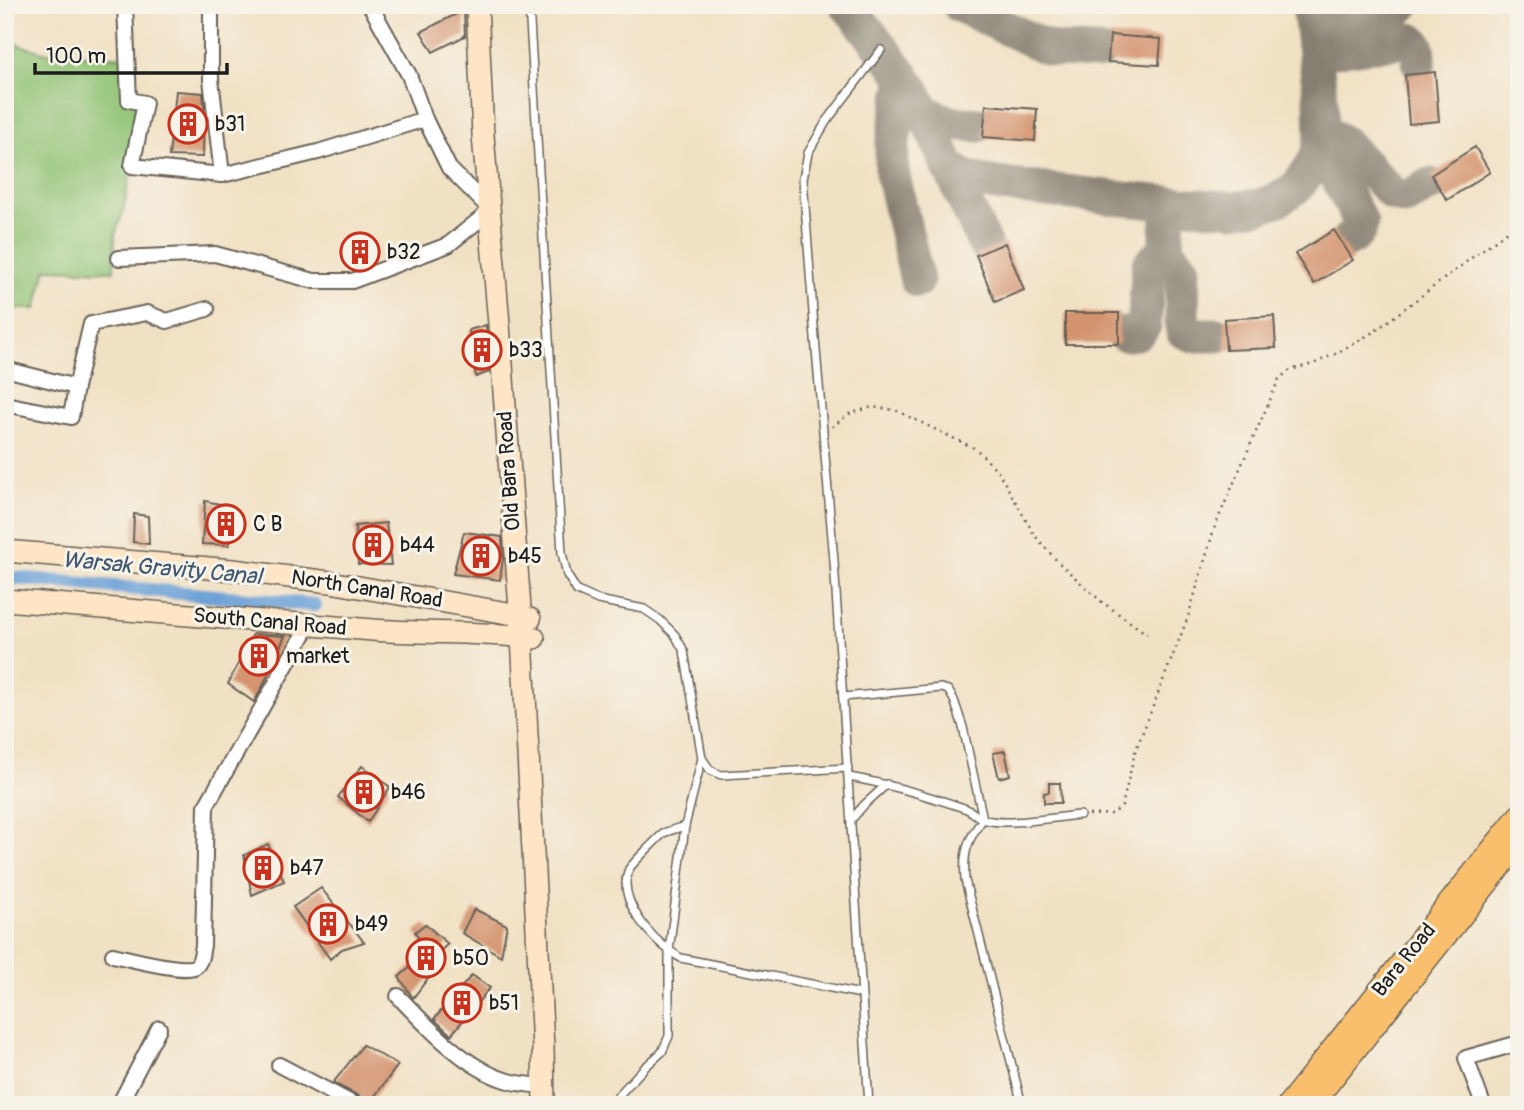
<svg xmlns="http://www.w3.org/2000/svg" width="1524" height="1110" font-family="Pangolin,sans-serif">
<rect width="100%" height="100%" fill="#f7f3e8"/>
<filter id="ink" filterUnits="userSpaceOnUse"><feTurbulence type="fractalNoise" baseFrequency=".0143" numOctaves="2"/><feDisplacementMap in="SourceGraphic" scale="14" xChannelSelector="R" yChannelSelector="G"/><feConvolveMatrix kernelMatrix="1 2 1 2 8 2 1 2 1" color-interpolation-filters="sRGB"/></filter>
<filter id="wash" filterUnits="userSpaceOnUse"><feTurbulence type="fractalNoise" baseFrequency=".00686" numOctaves="4" result="noise"/><feDisplacementMap in="SourceGraphic" scale="28" xChannelSelector="R" yChannelSelector="G"/><feGaussianBlur stdDeviation="1.57" result="paint"/><feColorMatrix in="noise" values="0 0 0 0 0 0 0 0 0 0 0 0 0 0 0 0 0 1.4 0 .05"/><feComposite in="paint" operator="in"/></filter>
<g filter="url(#wash)">
<rect width="100%" height="100%" fill="#f1e1c4"/>
<polygon fill="#90c374" stroke="#567048" stroke-width="2" points="5,41 47,53 126,57 128,100 144,104 123,212 115,235 114,271 46,269 36,309 5,309"/>
<g fill="none" stroke-linecap="round" stroke-linejoin="round">
<polyline stroke="#6aa0d7" stroke-width="14" points="5,577 315,605"/>
<g stroke="#867e70" stroke-width="35">
<polyline points="847,5 893,62 915,93 984,243"/>
<polyline points="959,5 1043,46 1055,50 1099,52"/>
<polyline points="1310,5 1319,13 1330,16 1401,7 1403,5"/>
<path d="M1314,45L1329,51L1410,40C1420,43 1419,54 1419,63"/>
<polyline points="905,78 892,146 892,172 917,280"/>
<polyline points="923,111 949,123 978,125"/>
<polyline points="1322,138 1336,138 1345,144 1393,194 1405,198 1430,185"/>
<path d="M1320,145L1361,223C1360,232 1356,236 1348,240"/>
<polyline points="949,167 964,177 987,183 1124,199 1233,209 1260,206 1279,199 1297,187 1312,166 1318,153 1322,138 1321,102 1309,5"/>
<polyline points="1177,204 1168,217 1166,248 1183,269 1182,326 1183,331 1193,335 1218,335"/>
<path d="M1123,334C1134,334 1139,335 1144,325L1149,265L1166,248"/>
</g>
</g>
<g id="blocks">
<g fill="#d49470">
<polygon points="464,10 465,36 433,52 421,32"/>
<polygon points="1110,35 1161,39 1159,65 1108,62"/>
<polygon points="1435,72 1439,121 1409,124 1405,75"/>
<polygon points="176,91 203,93 204,106 203,157 169,156"/>
<polygon points="986,105 1037,109 1035,141 983,137"/>
<polygon points="1475,147 1490,172 1447,200 1431,175"/>
<polygon points="1334,230 1353,260 1314,284 1295,254"/>
<polygon points="365,238 370,262 354,266 350,242"/>
<polygon points="1005,243 1024,290 995,302 976,255"/>
<rect x="1065" y="313" width="54" height="31"/>
<polygon points="1274,316 1276,348 1226,350 1224,319"/>
<polygon points="486,325 489,372 476,377 469,330"/>
<polygon points="205,501 230,506 229,516 232,518 232,536 230,536 229,545 202,544"/>
<polygon points="134,514 148,516 149,544 133,542"/>
<polygon points="386,523 391,565 358,564 355,526"/>
<polygon points="464,532 502,537 503,558 500,580 453,574"/>
<polygon points="253,634 285,636 263,686 254,702 228,684"/>
<polygon points="1005,751 1010,775 999,778 993,753"/>
<polygon points="362,766 390,787 368,822 338,797"/>
<polygon points="1049,783 1060,783 1061,803 1044,803 1044,793 1049,792"/>
<polygon points="268,844 284,881 252,895 244,855"/>
<polygon points="321,888 364,942 342,949 330,959 293,907"/>
<polygon points="474,909 507,925 501,956 462,933"/>
<polygon points="425,924 448,944 431,959 415,932"/>
<polygon points="421,958 432,973 413,998 399,977"/>
<polygon points="472,975 490,988 451,1035 434,1019"/>
<polygon points="363,1045 398,1065 368,1105 364,1103 359,1096 333,1083"/>
</g>
</g>
</g>
<g filter="url(#ink)">
<use href="#blocks" fill-opacity="0" stroke="#676157" stroke-width="2"/>
<g fill="none" stroke-linecap="round" stroke-linejoin="round">
<g stroke="#676157" stroke-width="10">
<g id="lane">
<polyline points="529,5 562,553 567,575 577,591 598,600 644,609 660,620 675,635 684,651 702,758 710,770 721,775 848,768"/>
<path d="M843,697L941,688L948,690L954,700L963,727L983,819C967,840 963,853 965,880L1022,1105"/>
<path d="M849,777C888,784 926,795 964,808C971,810 976,816 983,819C1004,827 1056,817 1080,815"/>
<polyline points="852,819 864,805 887,784"/>
<path d="M685,826C679,828 670,830 664,833C660,836 631,865 629,869C615,901 655,944 681,958L861,994"/>
<polyline points="616,1105 618,1096 643,1069 662,1052 669,1036 669,951 685,826 702,758"/>
<polyline points="869,1105 834,561 814,326 803,179 808,153 826,122 881,50"/>
</g>
</g>
<g stroke="#676157" stroke-width="18">
<g id="street">
<polyline points="125,5 129,100 145,103 132,166 222,175 318,152 425,119 449,168 489,208"/>
<polyline points="211,5 211,79 222,175"/>
<polyline points="370,5 409,75 425,119"/>
<polyline points="119,258 215,254 314,281 352,281 448,245 489,212"/>
<polyline points="5,369 76,387 91,324 147,313 167,321 207,309"/>
<polyline points="5,404 71,417 76,387"/>
<path d="M113,955C126,958 188,974 196,966C201,962 202,951 203,945L206,806L309,625"/>
<path d="M398,996C426,1026 466,1068 505,1080C518,1084 531,1085 543,1086"/>
<polyline points="279,1065 355,1105"/>
<polyline points="119,1105 159,1028"/>
<polyline points="1483,1105 1466,1058 1519,1043"/>
</g>
</g>
<g stroke="#676157" stroke-width="24">
<g id="secondary">
<polyline points="477,5 483,135 499,324 522,636 543,1048 544,1105"/>
<polyline points="5,551 233,570 330,582 519,615 530,619"/>
<path d="M5,600C128,610 251,621 373,630C427,634 480,631 534,638"/>
</g>
</g>
<g stroke="#676157" stroke-width="26">
<g id="primary">
<polyline points="1289,1105 1519,817"/>
<polyline points="1310,1105 1519,842"/>
</g>
</g>
<g stroke="#676157" stroke-width="2.5" stroke-dasharray="2 5" stroke-linecap="butt">
<polyline points="832,427 849,414 872,407 895,410 976,449 998,471 1035,536 1058,562 1102,602 1147,634"/>
<polyline points="1089,815 1113,814 1122,806 1135,752 1188,617 1215,526 1279,379 1290,370 1313,364 1335,354 1375,331 1519,222"/>
</g>
<use href="#lane" stroke="#fff" stroke-width="7"/>
<use href="#street" stroke="#fff" stroke-width="14"/>
<use href="#secondary" stroke="#fde5c5" stroke-width="21"/>
<use href="#primary" stroke="#f9bf6d" stroke-width="23"/>
</g>
</g>
<defs>
<g id="building-ring" transform="scale(2.0125)"><circle r="9.5" fill="#f7f3e8" stroke="#c8321e" stroke-width="1.5"/><path d="M-4-6H4V6H1V3H-1V6H-4ZM-2.5-4.3h1.7v1.8h-1.7ZM.8-4.3h1.7v1.8H.8ZM-2.5-1h1.7V.8h-1.7ZM.8-1h1.7V.8H.8Z" fill="#c8321e"/></g>
</defs>
<g fill-rule="evenodd">
<use href="#building-ring" x="188" y="124"/>
<use href="#building-ring" x="360" y="252"/>
<use href="#building-ring" x="482" y="350"/>
<use href="#building-ring" x="226" y="524"/>
<use href="#building-ring" x="373" y="545"/>
<use href="#building-ring" x="481" y="556"/>
<use href="#building-ring" x="259" y="656"/>
<use href="#building-ring" x="364" y="792"/>
<use href="#building-ring" x="263" y="868"/>
<use href="#building-ring" x="328" y="924"/>
<use href="#building-ring" x="426" y="958"/>
<use href="#building-ring" x="462" y="1003"/>
</g>
<g text-anchor="middle" dominant-baseline="central" stroke-width="6" stroke-linejoin="round" paint-order="stroke">
<g font-size="21" fill="#1c1c1c" stroke="#f7f3e8" text-anchor="start">
<text x="215" y="124">b31</text>
<text x="387" y="252">b32</text>
<text x="509" y="350">b33</text>
<text x="253" y="524">C B</text>
<text x="400" y="545">b44</text>
<text x="508" y="556">b45</text>
<text x="286" y="656">market</text>
<text x="391" y="792">b46</text>
<text x="290" y="868">b47</text>
<text x="355" y="924">b49</text>
<text x="453" y="958">b50</text>
<text x="489" y="1003">b51</text>
</g>
<g font-size="21" fill="#1c1c1c" stroke="#f7f3e8">
<text transform="translate(509 471) rotate(-94)">Old Bara Road</text>
<text transform="translate(367 589) rotate(9)">North Canal Road</text>
<text transform="translate(270 622) rotate(5)">South Canal Road</text>
<text transform="translate(1404 960) rotate(-51)">Bara Road</text>
</g>
<g font-size="23" font-style="italic" fill="#3f5770" stroke="#f7f3e8">
<text transform="translate(162 568) rotate(5)">Warsak Gravity Canal</text>
</g>
</g>
<rect width="1524" height="1110" fill="none" stroke="#f7f3e8" stroke-width="28"/>
<path d="M35 63v10h192v-10" fill="none" stroke="#1c1c1c" stroke-width="3.5"/>
<text x="46" y="63" font-size="21" fill="#1c1c1c" stroke="#f7f3e8" stroke-width="5" paint-order="stroke">100 m</text>
</svg>
